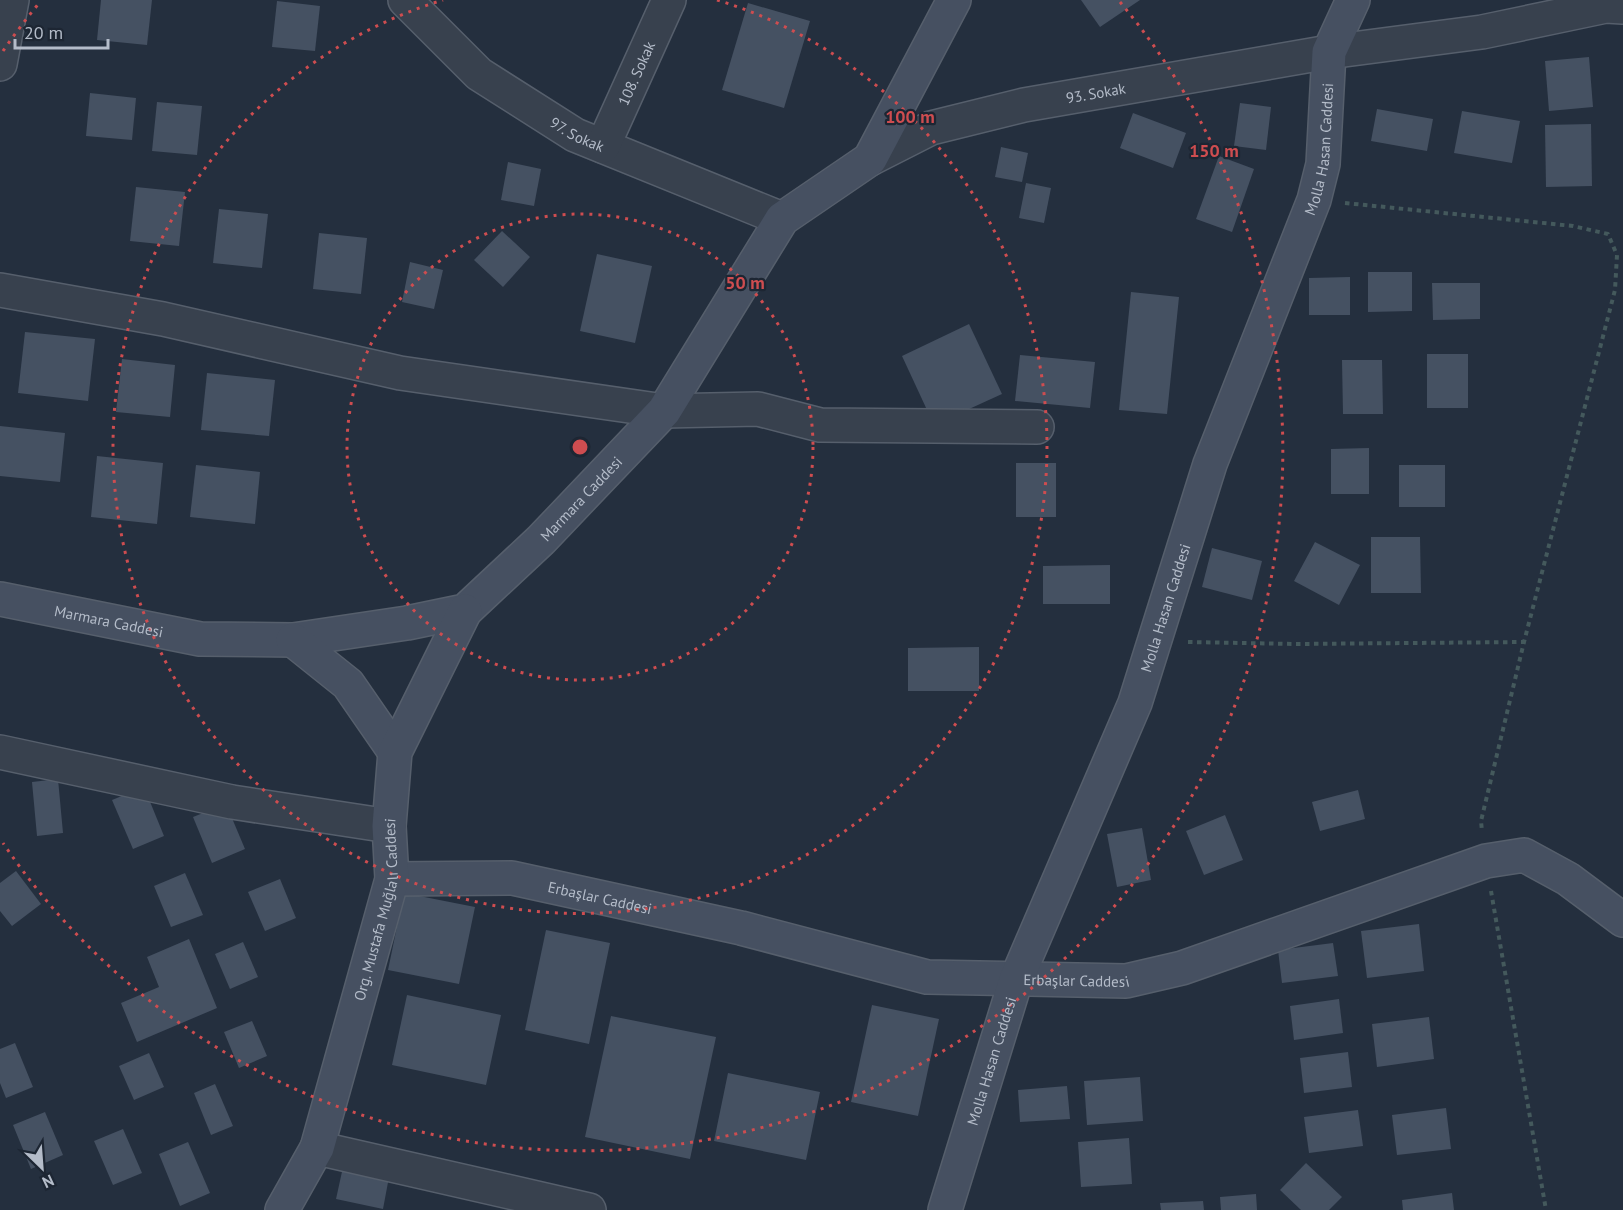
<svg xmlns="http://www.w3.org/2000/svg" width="1623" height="1210" font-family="'PT Sans',sans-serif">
<rect width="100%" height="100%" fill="#242f3e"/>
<g fill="#455162">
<polygon points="101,0 152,0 147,45 97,40"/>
<polygon points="1081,0 1140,0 1100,27"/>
<polygon points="277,1 320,6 315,51 272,47"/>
<polygon points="748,3 810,21 784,108 722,90"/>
<polygon points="1589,57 1593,107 1549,111 1545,61"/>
<polygon points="90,93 136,98 132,140 86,136"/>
<polygon points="157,102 202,106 197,155 152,151"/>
<polygon points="1240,103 1271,107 1266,150 1234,146"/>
<polygon points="1377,109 1433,119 1427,151 1371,141"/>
<polygon points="1462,111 1520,121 1512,163 1454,153"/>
<polygon points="1133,113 1186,133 1173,168 1120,148"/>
<polygon points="1591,124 1592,186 1546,187 1545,125"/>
<polygon points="1001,147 1028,153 1022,182 995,177"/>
<polygon points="1219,156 1254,169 1232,232 1196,219"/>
<polygon points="508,162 541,169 534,206 501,200"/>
<polygon points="1026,183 1051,188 1044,223 1019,218"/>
<polygon points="136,187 185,192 179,246 130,241"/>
<polygon points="219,209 268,214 262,268 213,263"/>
<polygon points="502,231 530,257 503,287 474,260"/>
<polygon points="319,233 367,238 361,294 313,289"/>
<polygon points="597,254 652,266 635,343 580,331"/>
<polygon points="410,262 443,270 434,309 402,302"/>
<polygon points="1368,272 1412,272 1412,311 1368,312"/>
<polygon points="1350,277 1350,315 1309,315 1309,278"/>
<polygon points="1432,283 1480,283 1480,319 1433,320"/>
<polygon points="1131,292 1179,297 1167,414 1119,410"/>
<polygon points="969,324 1002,394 934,425 902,356"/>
<polygon points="25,332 95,339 88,401 18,393"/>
<rect x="1427" y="354" width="41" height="54"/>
<polygon points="1020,355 1095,362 1090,408 1015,401"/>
<polygon points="122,359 175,365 170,417 116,412"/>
<polygon points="1342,360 1382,360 1383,414 1343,414"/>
<polygon points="207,373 275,380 269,436 201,430"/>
<polygon points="0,426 65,433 60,482 0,476"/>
<polygon points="1369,448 1369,494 1331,494 1331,449"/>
<polygon points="97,456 163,463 157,524 91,517"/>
<rect x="1016" y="463" width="40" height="54"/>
<polygon points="196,465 260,472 255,524 190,517"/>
<rect x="1399" y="465" width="46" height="42"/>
<polygon points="1371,537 1420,537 1421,593 1371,593"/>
<polygon points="1315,542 1360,565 1339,605 1294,581"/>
<polygon points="1212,548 1262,561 1252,600 1202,587"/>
<polygon points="1110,565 1110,604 1043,604 1043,566"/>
<polygon points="979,647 979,691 908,691 908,648"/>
<polygon points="58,779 63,833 37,836 32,782"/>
<polygon points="144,787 164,836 133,849 112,800"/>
<polygon points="1358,790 1365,819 1320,831 1312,802"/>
<polygon points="226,804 245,849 212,863 193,817"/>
<polygon points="1225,815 1243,860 1204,875 1186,831"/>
<polygon points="1142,828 1151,880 1117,887 1107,834"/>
<polygon points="16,871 41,904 12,926 0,911 0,883"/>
<polygon points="185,873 203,915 171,927 154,886"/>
<polygon points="280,879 296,918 265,931 248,892"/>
<polygon points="404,893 475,907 459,984 388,970"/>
<polygon points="1419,924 1424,971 1367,978 1361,931"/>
<polygon points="546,930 610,943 589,1044 525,1030"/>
<polygon points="189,939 217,1008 137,1042 121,1003 159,987 147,957"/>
<polygon points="243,942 258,977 230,989 215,954"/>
<polygon points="1333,943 1338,976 1282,983 1278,950"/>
<polygon points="407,995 501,1015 486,1085 392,1065"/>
<polygon points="1339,999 1343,1033 1294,1040 1290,1006"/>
<polygon points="872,1005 939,1019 918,1116 851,1102"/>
<polygon points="611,1016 716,1037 690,1159 585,1137"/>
<polygon points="1429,1017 1434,1059 1377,1067 1372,1024"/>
<polygon points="252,1021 267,1056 239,1068 224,1032"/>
<polygon points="15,1043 33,1087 6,1098 0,1083 0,1049"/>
<polygon points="1348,1052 1352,1087 1304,1093 1300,1058"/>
<polygon points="149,1053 164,1087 134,1100 119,1066"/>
<polygon points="728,1073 820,1092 806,1160 714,1141"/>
<polygon points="1140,1077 1143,1121 1087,1125 1084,1081"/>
<polygon points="215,1084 233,1126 211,1135 194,1093"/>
<polygon points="1067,1086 1070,1119 1020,1122 1018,1090"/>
<polygon points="1446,1108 1451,1149 1397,1155 1392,1115"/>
<polygon points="1358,1110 1363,1146 1309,1153 1304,1117"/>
<polygon points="45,1112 63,1155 31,1169 13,1125"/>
<polygon points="123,1129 142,1173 113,1185 94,1141"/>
<polygon points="1129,1138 1132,1184 1081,1187 1078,1142"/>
<polygon points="188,1142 210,1193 180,1206 159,1154"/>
<polygon points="1306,1163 1342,1197 1329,1210 1301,1210 1280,1190"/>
<polygon points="343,1167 389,1177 383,1209 336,1199"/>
<polygon points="1452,1193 1454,1210 1403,1210 1402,1200"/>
<polygon points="1256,1194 1257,1210 1221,1210 1220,1197"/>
<polygon points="1203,1201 1204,1210 1161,1210 1160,1203"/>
</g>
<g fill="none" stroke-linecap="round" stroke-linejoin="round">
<g stroke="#565f6c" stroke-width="36">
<g id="street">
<path id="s1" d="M405,0L479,74L575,135L782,219"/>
<polyline points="0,64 12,0"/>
<path id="s2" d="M603,146L669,0"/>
<path id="s3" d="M870,159L931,128L1024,105L1329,52L1482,32L1606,6L1623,7"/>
<polyline points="0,290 163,319 400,373 664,411 758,409 820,425 1037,427"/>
<polyline points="0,752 232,802 389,826"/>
<polyline points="317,1148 589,1210"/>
</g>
</g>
<g stroke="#565f6c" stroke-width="36">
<g id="secondary">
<path id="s4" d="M0,599L200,639L293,640L407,623L465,611L541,540L664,411L782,219L870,159L954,0"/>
<polyline points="293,640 348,684 395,752"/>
<path id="s5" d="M392,879L512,878L741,928L927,977L1126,981L1182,968L1486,861L1524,855L1568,879L1623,920"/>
<path id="s6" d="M282,1210L317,1148L392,879L389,826L395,752L465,611"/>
<path id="s7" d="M945,1210L1016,980L1135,703L1210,464L1314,200L1323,164L1329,52L1353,0"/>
</g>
</g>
<g stroke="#44595c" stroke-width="4" stroke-dasharray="4.5 4.5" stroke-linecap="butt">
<polyline points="1345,203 1573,226 1608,234 1617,255 1615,290 1524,642 1481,821 1482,831"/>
<polyline points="1188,642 1297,644 1524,642"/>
<polyline points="1491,891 1546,1210"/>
</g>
<use href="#street" stroke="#38414e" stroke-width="33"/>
<use href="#secondary" stroke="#465061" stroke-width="33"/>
</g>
<g fill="none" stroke="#ce4d50" stroke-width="3" stroke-dasharray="3 6">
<circle cx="580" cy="447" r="233"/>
<path d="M717 0A467 467 0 1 1 443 0"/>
<path d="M3 51A700 700 0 0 1 40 2M1120 2A700 700 0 1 1 3 843"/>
</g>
<g text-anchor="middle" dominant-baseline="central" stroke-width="4.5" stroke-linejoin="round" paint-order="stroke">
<g font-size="15" fill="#b4bcc9" stroke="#1d2633">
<text stroke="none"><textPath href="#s2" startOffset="80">108. Sokak</textPath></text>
<text stroke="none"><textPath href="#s3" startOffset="237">93. Sokak</textPath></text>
<text stroke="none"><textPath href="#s1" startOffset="220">97. Sokak</textPath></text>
<text stroke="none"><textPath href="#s7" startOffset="1128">Molla Hasan Caddesi</textPath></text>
<text stroke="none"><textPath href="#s4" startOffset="633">Marmara Caddesi</textPath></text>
<text stroke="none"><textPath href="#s7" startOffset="642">Molla Hasan Caddesi</textPath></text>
<text stroke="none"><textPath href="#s4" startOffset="111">Marmara Caddesi</textPath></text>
<text stroke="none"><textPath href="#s5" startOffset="210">Erbaşlar Caddesi</textPath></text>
<text stroke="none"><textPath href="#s6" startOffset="318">Org. Mustafa Muğlalı Caddesi</textPath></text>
<text stroke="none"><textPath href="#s5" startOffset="696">Erbaşlar Caddesi</textPath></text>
<text stroke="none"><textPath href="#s7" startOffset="156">Molla Hasan Caddesi</textPath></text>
</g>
</g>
<circle cx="580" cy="447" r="9" fill="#ce4d50" stroke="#1d2633" stroke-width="3"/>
<g font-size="18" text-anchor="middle" font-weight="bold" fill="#ce4d50" stroke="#1d2633" stroke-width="4.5" stroke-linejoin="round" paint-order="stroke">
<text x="910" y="123">100 m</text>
<text x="1214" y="157">150 m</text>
<text x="745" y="289">50 m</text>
</g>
<g transform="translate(42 1168) rotate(155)" stroke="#1d2633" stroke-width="4.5" paint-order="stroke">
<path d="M0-4.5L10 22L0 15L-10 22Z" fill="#b4bcc9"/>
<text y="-9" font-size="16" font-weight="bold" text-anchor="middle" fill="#b4bcc9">N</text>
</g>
<path d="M15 39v9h93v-9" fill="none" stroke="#b4bcc9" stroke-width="3"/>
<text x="24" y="39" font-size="18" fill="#b4bcc9" stroke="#1d2633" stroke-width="4.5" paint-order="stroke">20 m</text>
</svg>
